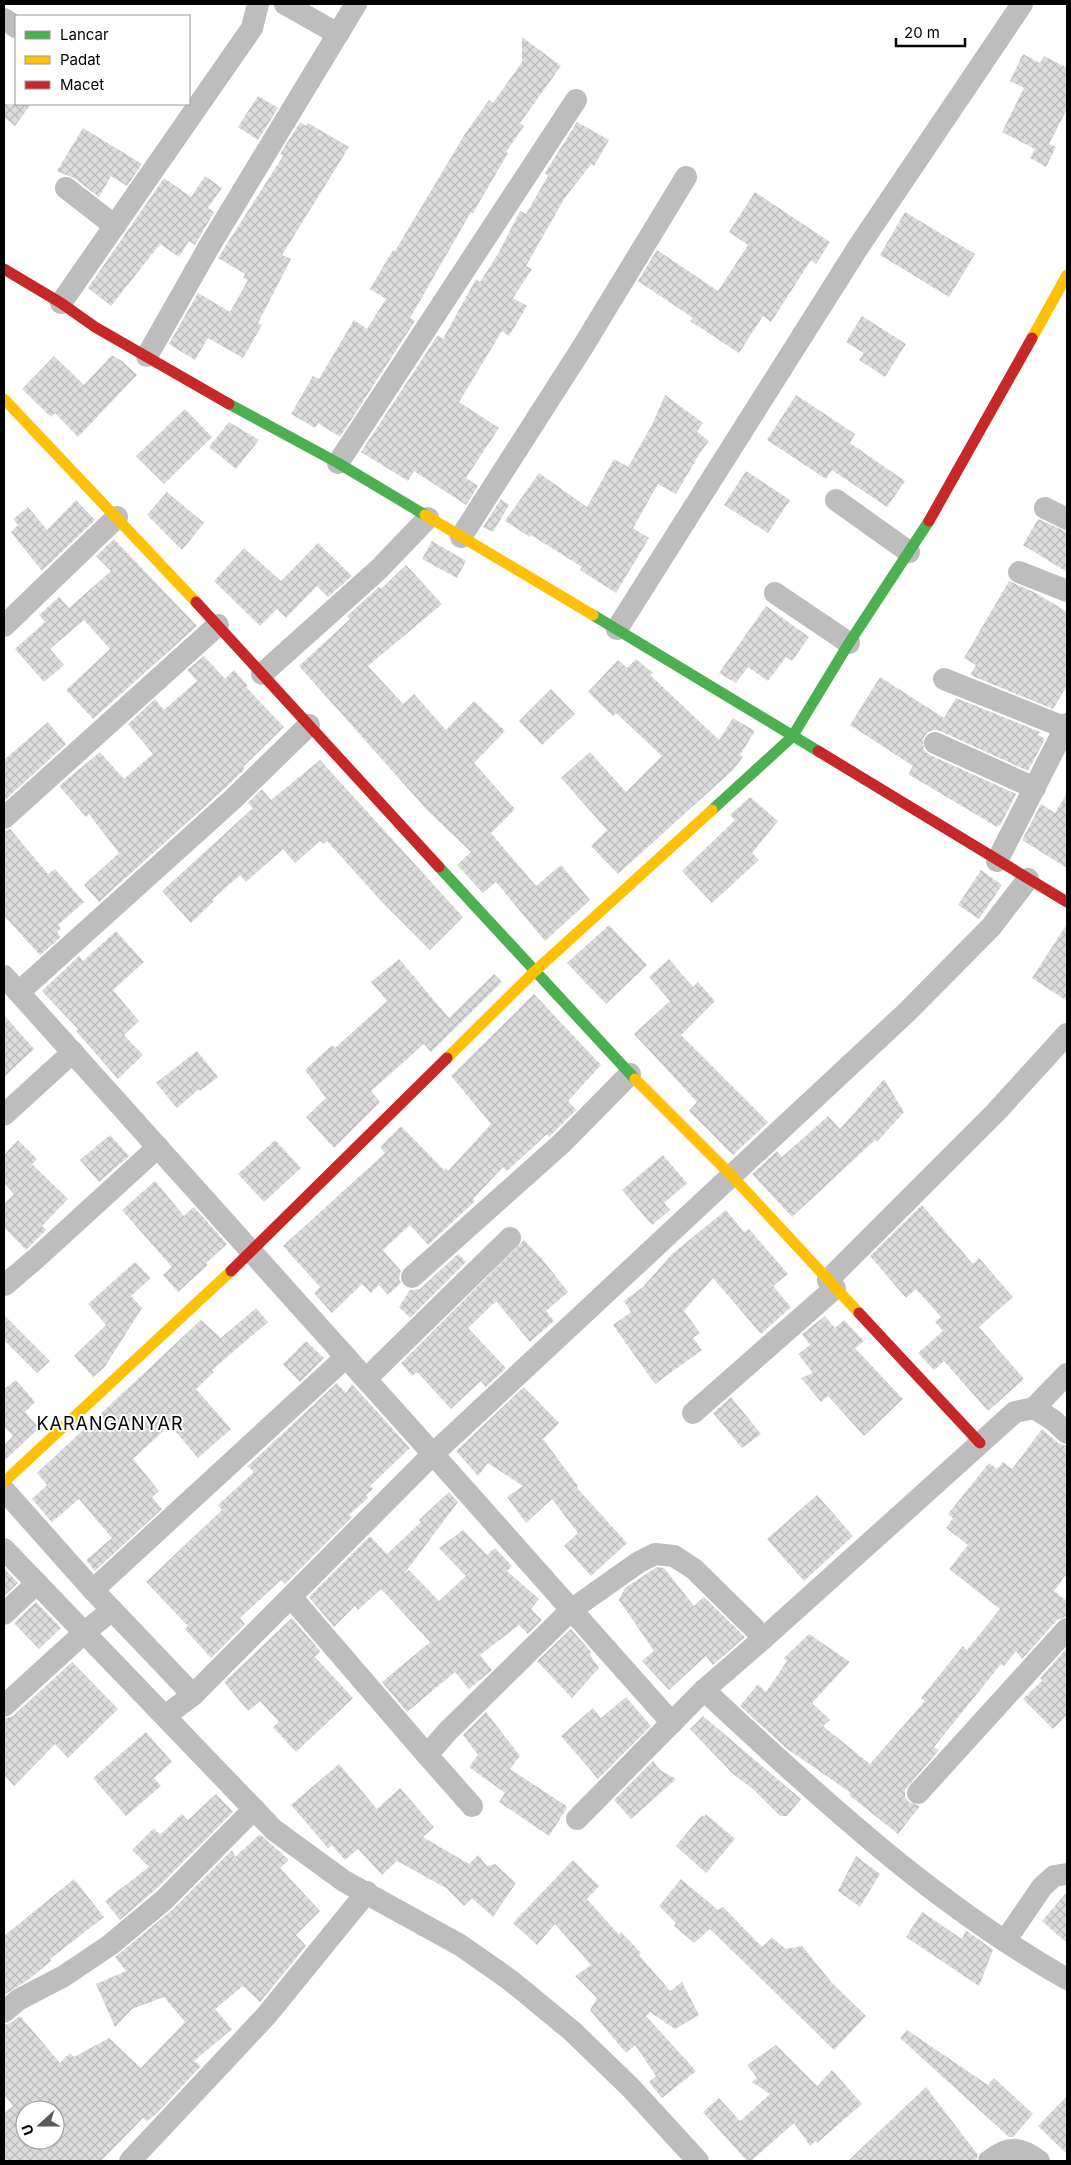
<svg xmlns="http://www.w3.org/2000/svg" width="1071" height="2165" font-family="Inter,sans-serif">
<defs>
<pattern id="building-cross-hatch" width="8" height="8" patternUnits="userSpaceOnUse" patternTransform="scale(1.25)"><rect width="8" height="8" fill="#dcdcdc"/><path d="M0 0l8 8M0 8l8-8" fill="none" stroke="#bbb"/></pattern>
</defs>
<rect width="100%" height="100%" fill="#fff"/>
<g fill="url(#building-cross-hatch)" fill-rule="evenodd">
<polygon points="522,37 561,66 520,123 524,126 506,152 508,153 473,213 471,212 410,318 415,321 340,437 318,423 315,428 291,414 313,376 319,379 354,320 367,329 386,299 370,289 393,250 395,251 465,134 489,100 493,103 522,62"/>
<polygon points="1023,54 1040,63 1044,56 1067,68 1067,109 1049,144 1056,147 1046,167 1030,158 1035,149 1002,132 1024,88 1010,81"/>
<polygon points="258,96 278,108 258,140 238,127"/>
<polygon points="4,104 31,104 15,126 4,117"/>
<polygon points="300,122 306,126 308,123 349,147 282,255 291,259 258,323 262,325 243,358 208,338 195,360 169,344 198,293 230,312 248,280 243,278 245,274 218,258 283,156 280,154"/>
<polygon points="577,122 609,140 594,166 591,164 564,199 526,266 532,269 513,298 527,306 509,336 502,331 459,402 499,428 466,478 478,486 466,505 414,471 408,481 361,452 438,335 443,339 476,279 480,282 498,254 520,211 526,214 548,176 545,173"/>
<polygon points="83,128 142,164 127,186 111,176 99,197 74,178 57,171"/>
<polygon points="205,176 222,188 208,208 214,212 195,245 189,241 179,257 160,244 111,306 88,288 164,178 191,197"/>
<polygon points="755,192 830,242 816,264 811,260 771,322 763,316 739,353 690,321 693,318 638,281 657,250 718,291 748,245 729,232"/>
<polygon points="905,212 975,254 949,297 880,255"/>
<polygon points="862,316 906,344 885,377 859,360 864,353 846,342"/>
<polygon points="112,355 122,361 137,375 78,437 55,413 51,417 22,389 54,356 84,385"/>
<polygon points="665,395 703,423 697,432 709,441 700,453 676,494 658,484 633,528 649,538 616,593 580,570 582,567 531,535 530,537 505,521 539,473 587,507 614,459 628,467 652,425"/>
<polygon points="796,395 855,434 850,443 905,481 887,507 832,470 826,479 767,440"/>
<polygon points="185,409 212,437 164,484 136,456"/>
<polygon points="229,422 259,440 236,469 209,447"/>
<polygon points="746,471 790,500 768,533 724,505"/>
<polygon points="167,492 204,523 182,550 147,515"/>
<polygon points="501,499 509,505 493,532 483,527"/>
<polygon points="76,500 95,520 42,571 11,532 18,525 13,519 28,507 47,530"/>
<polygon points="1038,519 1067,532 1067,572 1023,545"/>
<polygon points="114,539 197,626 93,719 66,690 110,649 84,620 50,649 64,665 44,682 15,649 45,622 39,615 59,597 69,608 111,571 96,556"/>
<polygon points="432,541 466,561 457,578 422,559"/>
<polygon points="318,543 352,576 328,597 317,586 286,618 277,609 260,626 214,581 244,548 281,581"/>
<polygon points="406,565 442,604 368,666 403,704 414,694 446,730 474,701 505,731 474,763 515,809 491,833 536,886 561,865 590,900 545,941 496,882 483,893 457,865 471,852 427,810 299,666 350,619 347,616 379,587 381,589"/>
<polygon points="1009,581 1036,593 1067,612 1067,686 1053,709 970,675 976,665 964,658"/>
<polygon points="766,606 809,637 792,661 786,657 768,681 748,667 736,683 719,673"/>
<polygon points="204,656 225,679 234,670 248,686 246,687 284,727 243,767 245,769 223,790 99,902 84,885 119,853 89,814 86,817 59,786 100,752 124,779 153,754 128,724 155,699 164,710 197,681 187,670"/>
<polygon points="636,659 653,673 650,675 719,740 733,718 755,731 740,755 743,757 733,770 618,874 591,846 607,830 561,778 590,752 626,792 662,756 616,713 613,716 588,692 618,660 627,668"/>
<polygon points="880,677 944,718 956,698 1040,732 1038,735 1045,739 1028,771 940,731 934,730 928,732 923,738 924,750 930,755 1016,794 1000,826 998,825 997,827 908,774 913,766 850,725"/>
<polygon points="551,689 575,714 542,745 519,721"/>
<polygon points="48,722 66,744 4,801 4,760"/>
<polygon points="320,760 463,917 430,950 382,902 327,841 324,844 320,841 295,863 283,849 246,882 240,875 212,900 214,901 191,923 162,891 253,808 248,803 262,789 271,800"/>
<polygon points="1067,793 1067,868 1022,840 1041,804 1055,813"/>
<polygon points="750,797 778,821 752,853 759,860 712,903 682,871 735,820 730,815"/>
<polygon points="10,829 48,874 55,869 84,902 58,925 61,928 57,932 61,937 40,955 4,916 4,831"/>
<polygon points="981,870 1002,885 979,919 958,905"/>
<polygon points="1067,924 1067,1001 1032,978"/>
<polygon points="609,925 647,965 606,1004 567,963"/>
<polygon points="116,931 144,962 113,990 139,1021 124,1035 143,1055 118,1079 76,1031 78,1029 42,991 79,956 83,961"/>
<polygon points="399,959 449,1018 494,974 502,982 431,1052 424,1044 371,1091 380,1102 334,1148 306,1117 326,1098 305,1070 332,1045 335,1048 387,1001 371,982"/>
<polygon points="669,959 693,987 698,982 715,1001 681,1035 768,1122 733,1155 689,1111 697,1102 634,1034 670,1001 649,977"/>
<polygon points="534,994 601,1065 568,1101 576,1110 549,1137 547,1134 507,1171 503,1167 473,1199 475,1201 428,1245 410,1225 383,1250 401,1271 399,1279 401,1283 388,1295 379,1285 371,1293 362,1284 332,1313 314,1293 320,1287 283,1246 385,1153 380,1147 401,1126 444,1170 446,1168 448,1171 491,1124 451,1076"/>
<polygon points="4,1015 34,1049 4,1077"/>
<polygon points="197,1051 218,1077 200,1091 199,1089 177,1108 156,1083"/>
<polygon points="884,1079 904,1112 877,1142 875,1140 792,1217 752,1174 777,1151 782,1157 828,1116 840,1129"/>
<polygon points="110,1135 129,1156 99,1182 80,1160"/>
<polygon points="18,1140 37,1159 32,1164 68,1199 42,1226 46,1230 26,1250 4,1227 4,1204 14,1194 4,1183 4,1155"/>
<polygon points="275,1140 301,1168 264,1202 238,1174"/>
<polygon points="663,1155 687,1183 664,1203 670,1210 652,1225 622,1190"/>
<polygon points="155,1181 184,1216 194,1207 227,1244 206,1263 208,1265 178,1292 163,1275 172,1267 122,1210"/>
<polygon points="922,1205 973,1264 979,1258 1013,1297 979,1327 1024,1379 988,1411 944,1361 934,1370 918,1353 943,1331 935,1322 941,1317 916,1289 906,1298 870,1256"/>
<polygon points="726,1210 744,1232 749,1229 788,1274 773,1286 791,1307 761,1334 713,1278 684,1311 700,1333 693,1338 702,1350 655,1384 613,1325 631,1312 624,1301 643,1287 671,1255"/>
<polygon points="524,1240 542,1259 568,1292 546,1311 554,1321 530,1342 496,1301 468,1328 506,1368 486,1387 481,1381 451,1409 417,1372 412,1376 401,1363"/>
<polygon points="458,1254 466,1262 410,1318 399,1307 410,1290 420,1289"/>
<polygon points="135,1262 151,1278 131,1296 142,1308 104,1368 93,1377 74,1356 106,1325 88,1304"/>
<polygon points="256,1308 268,1322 212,1370 214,1372 196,1389 231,1429 198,1458 170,1425 133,1459 159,1491 152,1497 162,1509 95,1571 86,1560 112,1538 79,1499 52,1522 32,1499 47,1485 37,1473 201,1320 221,1338"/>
<polygon points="4,1315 50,1361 37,1373 4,1340"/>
<polygon points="825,1316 835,1328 844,1320 864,1341 855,1348 903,1399 864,1436 828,1396 821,1402 801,1378 813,1373 798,1354 810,1345 802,1334"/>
<polygon points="306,1341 324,1358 300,1382 283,1364"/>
<polygon points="16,1380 35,1402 25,1412 39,1428 4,1461 4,1445 13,1436 6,1428 4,1430 4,1389"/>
<polygon points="337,1383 346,1393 352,1384 410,1448 370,1486 373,1489 366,1495 368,1498 349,1515 352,1517 285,1584 281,1580 240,1618 245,1624 211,1658 185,1629 188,1626 146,1582 222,1510 218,1505 254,1472 247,1466 249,1465"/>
<polygon points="524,1387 559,1423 543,1439 578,1486 577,1488 627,1543 591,1576 564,1546 578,1533 552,1499 526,1523 507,1497 523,1486 488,1463 478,1476 456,1451"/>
<polygon points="731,1397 761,1434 742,1448 713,1413"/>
<polygon points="1042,1429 1058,1443 1067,1446 1067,1574 1054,1591 1067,1601 1067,1616 1057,1620 1022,1659 1016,1651 1004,1666 1001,1664 934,1747 939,1750 905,1790 905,1797 909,1802 920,1806 898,1834 849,1795 851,1793 786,1748 740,1706 758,1684 766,1692 787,1661 784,1658 809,1634 850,1662 812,1703 830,1720 823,1726 870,1764 925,1701 921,1698 963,1646 967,1650 1000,1609 949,1569 968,1545 946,1528 953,1518 948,1514 989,1463 997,1469 1003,1462 1012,1469"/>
<polygon points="449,1492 458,1502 404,1574 409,1570 439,1601 466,1576 439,1548 463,1530 487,1555 495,1548 512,1566 507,1571 539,1599 531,1609 542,1620 528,1634 519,1625 480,1655 492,1670 469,1689 455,1672 407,1712 382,1682 430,1642 381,1589 358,1610 355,1606 334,1627 309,1597 370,1536 387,1554 421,1522 419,1520"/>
<polygon points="817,1495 853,1536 804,1581 767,1539"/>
<polygon points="657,1567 664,1568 694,1606 704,1597 745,1637 713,1665 706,1656 669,1690 642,1661 654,1651 619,1600 625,1588"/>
<polygon points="4,1568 18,1583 4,1596"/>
<polygon points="36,1602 61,1628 39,1649 14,1623"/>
<polygon points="292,1618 320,1651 315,1657 353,1698 296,1752 273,1727 279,1722 260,1701 248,1711 224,1682"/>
<polygon points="571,1629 591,1652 590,1655 599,1668 572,1698 537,1661"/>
<polygon points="1067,1648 1067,1715 1053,1729 1023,1699 1042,1681 1040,1678"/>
<polygon points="72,1662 118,1709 68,1758 55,1744 14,1786 4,1775 4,1719 13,1716"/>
<polygon points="626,1697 651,1726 598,1779 561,1736 593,1708 601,1718"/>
<polygon points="486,1712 520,1756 510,1769 565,1805 567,1808 549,1836 499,1802 505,1793 469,1767 478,1755 463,1735"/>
<polygon points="703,1716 801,1799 787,1816 780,1816 753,1789 733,1774 690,1729"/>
<polygon points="146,1732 172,1762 154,1778 161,1786 126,1816 93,1778"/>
<polygon points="653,1761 660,1770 676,1779 631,1819 614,1800"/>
<polygon points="339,1764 377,1809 400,1788 434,1827 423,1837 469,1864 478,1855 487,1866 495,1864 516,1883 493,1917 472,1898 464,1906 446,1888 397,1861 382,1875 358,1849 345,1860 332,1845 328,1848 291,1805"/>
<polygon points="216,1794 233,1812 155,1890 120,1920 105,1901 149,1867 132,1850 154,1828 160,1835 182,1814 188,1820"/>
<polygon points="706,1814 735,1839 706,1873 676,1846 702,1815 704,1817"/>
<path d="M260,1834L289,1860L280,1868L320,1911L296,1935L306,1946L260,2002L243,1986L215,2009L232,2029L194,2061L201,2066L157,2113L147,2121L143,2118L101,2161H4V2113L13,2106L4,2095V2025L12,2022L20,2016L60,2063L70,2053L74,2057L109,2038L141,2068L185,2022L164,1997L132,2009L115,2027L96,1984L126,1971L115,1957L172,1910L232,1850L235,1857ZM25,2110H55V2140H25Z"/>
<polygon points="856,1856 880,1874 860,1907 838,1891"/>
<polygon points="573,1860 599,1886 587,1899 619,1935 621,1932 641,1953 639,1955 670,1991 682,1982 699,2015 675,2029 650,2012 646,2016 696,2071 662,2098 649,2082 656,2076 635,2045 626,2053 590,2010 597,1998 575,1976 591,1965 555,1924 537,1945 513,1923"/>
<polygon points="74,1879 104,1917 50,1959 51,1961 28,1980 4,1995 4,1936"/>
<polygon points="681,1879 718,1910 723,1907 762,1947 772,1938 786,1949 802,1946 832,1983 866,2016 834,2050 710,1929 694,1943 674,1926 676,1923 659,1906"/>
<polygon points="1067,1892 1067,1943 1042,1921"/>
<polygon points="922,1912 962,1939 966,1930 993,1950 979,1986 906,1937"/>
<polygon points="907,2030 988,2085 994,2078 1033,2114 1013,2137 1009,2137 900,2038"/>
<polygon points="776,2045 817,2086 832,2070 862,2104 817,2143 816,2141 810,2146 794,2123 751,2161 747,2161 703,2112 719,2098 740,2121 770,2094 752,2082 757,2078 747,2065"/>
<polygon points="926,2087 978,2155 976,2161 848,2161"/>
<polygon points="1067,2096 1067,2154 1038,2126"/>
</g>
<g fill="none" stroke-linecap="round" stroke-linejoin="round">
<g stroke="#bdbdbd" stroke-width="22">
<polyline points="285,4 338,34"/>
<polyline points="4,19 16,27"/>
<polyline points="66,188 115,226"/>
<polyline points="61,303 252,28 258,4"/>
<polyline points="147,356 210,245 356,4"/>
<polyline points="338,463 576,100"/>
<polyline points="836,500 909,552"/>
<polyline points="1045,508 1067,519"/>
<polyline points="461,537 582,348 686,177"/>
<polyline points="1019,572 1067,591"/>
<polyline points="775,593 849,643"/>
<polyline points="4,626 117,517"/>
<polyline points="617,629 859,246 1022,4"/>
<polyline points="262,674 378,570 428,518"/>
<polyline points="944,679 1066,728"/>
<polyline points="935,743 1035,788"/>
<polyline points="4,818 218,625"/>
<polyline points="997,861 1067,724"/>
<polyline points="4,976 433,1454 672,1723"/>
<polyline points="19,992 232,800 309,725"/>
<polyline points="4,1115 73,1052"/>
<polyline points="412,1277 562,1143 630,1074"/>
<polyline points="828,1280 996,1112 1067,1034"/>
<polyline points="5,1285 41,1254 158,1147"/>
<polyline points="366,1379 510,1238"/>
<polyline points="1034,1408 1067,1374"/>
<polyline points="693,1413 835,1288"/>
<polyline points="4,1490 93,1590 193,1695"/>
<polyline points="4,1549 274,1830 344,1881 460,1945 510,1980 572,2031 630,2087 698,2161"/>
<polyline points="93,1590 346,1357"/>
<polyline points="291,1597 427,1755"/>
<polyline points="4,1614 37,1583"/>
<path d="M704,1690C817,1795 932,1903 1067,1979"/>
<polyline points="4,1706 85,1632 112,1610"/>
<polyline points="165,1716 193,1695 433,1454 908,1011 991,927 1028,879"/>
<polyline points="918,1793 1067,1629"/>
<polyline points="472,1806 427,1755 447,1732 571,1610 639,1562 655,1554 674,1556 694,1569 764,1638"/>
<polyline points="577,1819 704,1690 764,1638 1015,1412 1034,1408 1053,1420 1067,1433"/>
<polyline points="1005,1941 1042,1887 1054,1876 1067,1874"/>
<polyline points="4,2012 18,2000 64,1976 110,1945 164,1900 254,1809"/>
<polyline points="130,2161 266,2016 367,1892"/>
<path d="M989,2161C1009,2145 1020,2147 1039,2161"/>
</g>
<g stroke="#4caf50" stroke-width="11">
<polyline points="229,404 338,463 425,515"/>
<polyline points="593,615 818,751"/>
<polyline points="712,810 792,737 849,643 929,521"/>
<polyline points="439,867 635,1079"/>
</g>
<g stroke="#ffc107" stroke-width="11">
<polyline points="1032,338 1067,275"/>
<polyline points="4,399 196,602"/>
<polyline points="425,515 593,615"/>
<polyline points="447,1058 534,972 712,810"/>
<polyline points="635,1079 732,1176 859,1313"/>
<polyline points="4,1482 231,1271"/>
</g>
<g stroke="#c62828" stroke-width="11">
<polyline points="4,269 61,303 95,327 229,404"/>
<polyline points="929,521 1032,338"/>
<polyline points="196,602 439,867"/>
<polyline points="818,751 1067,902"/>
<polyline points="231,1271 447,1058"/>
<polyline points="859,1313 980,1443"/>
</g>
</g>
<g text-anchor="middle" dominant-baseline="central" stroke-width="4" stroke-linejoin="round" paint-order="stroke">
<g font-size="18" letter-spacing="1" fill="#000" stroke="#fff">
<text x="110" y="1423">KARANGANYAR</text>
</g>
</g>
<rect width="1071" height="2165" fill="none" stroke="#000000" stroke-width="10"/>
<rect x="15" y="15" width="175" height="90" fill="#ffffff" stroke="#999999"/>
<rect x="25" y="31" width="25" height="8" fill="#4caf50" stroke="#999999"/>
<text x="60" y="40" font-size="15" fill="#000000">Lancar</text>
<rect x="25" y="56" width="25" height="8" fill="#ffc107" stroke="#999999"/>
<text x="60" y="65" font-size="15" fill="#000000">Padat</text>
<rect x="25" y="81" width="25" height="8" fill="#c62828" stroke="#999999"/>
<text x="60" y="90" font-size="15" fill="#000000">Macet</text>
<g transform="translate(40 2125) rotate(249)"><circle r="24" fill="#ffffff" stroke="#999999"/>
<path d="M0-4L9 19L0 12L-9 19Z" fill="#595959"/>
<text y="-8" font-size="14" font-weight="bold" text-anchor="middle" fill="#000000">U</text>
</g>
<path d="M896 38v8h69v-8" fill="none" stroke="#000000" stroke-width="2.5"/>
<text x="904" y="38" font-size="15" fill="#000000" stroke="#ffffff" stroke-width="4" paint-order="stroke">20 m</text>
</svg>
